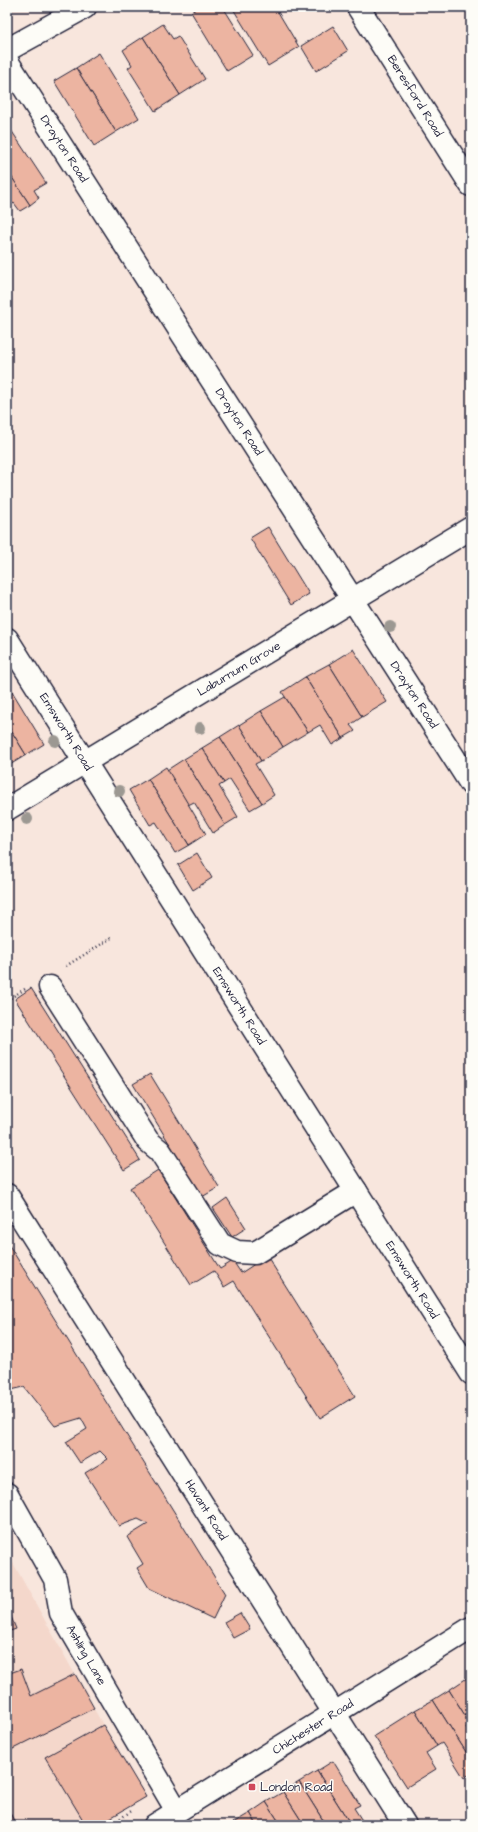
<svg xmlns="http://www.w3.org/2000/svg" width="478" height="1832" font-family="'Architects Daughter',sans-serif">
<rect width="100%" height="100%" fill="#f8e6dd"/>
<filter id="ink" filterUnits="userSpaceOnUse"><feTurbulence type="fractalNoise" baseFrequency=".025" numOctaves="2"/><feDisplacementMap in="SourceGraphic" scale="8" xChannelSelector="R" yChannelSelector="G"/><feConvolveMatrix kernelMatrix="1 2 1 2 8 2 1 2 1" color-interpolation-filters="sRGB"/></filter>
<g filter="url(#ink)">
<polygon fill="#f4d7cb" points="7,1552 103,1725 45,1757 86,1825 7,1825"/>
<g fill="#ecb4a1" stroke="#22223b">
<polygon points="199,7 223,7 253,55 227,71 191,12"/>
<polygon points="232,7 275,7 299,47 268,66"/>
<polygon points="163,24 173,39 178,36 205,79 180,95 143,37"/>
<polygon points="333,26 348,51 316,71 301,46"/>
<polygon points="143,37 180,95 155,111 128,68 132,65 123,50"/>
<polygon points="99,53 139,118 116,132 76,68"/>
<polygon points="76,68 116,132 94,146 54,81"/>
<polygon points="7,124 46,183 34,190 39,198 30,205 7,170"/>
<polygon points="7,170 30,205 20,211 14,203 7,208"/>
<polygon points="268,527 309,594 291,605 250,538"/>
<polygon points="353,649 387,702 362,717 329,664"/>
<polygon points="329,664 362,717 350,725 355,731 343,738 305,677"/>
<polygon points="305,677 343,738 332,745 320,725 308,732 282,692"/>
<polygon points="7,683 44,744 26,755 7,724"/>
<polygon points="285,697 308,732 283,747 261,711"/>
<polygon points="261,711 283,747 261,761 239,725"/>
<polygon points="7,724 26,755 8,766 7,764"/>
<polygon points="239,725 261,761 255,764 274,795 262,803 220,737"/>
<polygon points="220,737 262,803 250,810 230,779 224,783 202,748"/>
<polygon points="202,748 224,783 219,786 238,817 225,825 184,759"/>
<polygon points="184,759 225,825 213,833 194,802 188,805 167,770"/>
<polygon points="166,767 206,834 189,845 148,779"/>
<polygon points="148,779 189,845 175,853 156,822 150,825 129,790"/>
<polygon points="197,853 212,878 193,890 178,865"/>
<polygon points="31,988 140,1160 124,1170 15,999"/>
<polygon points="150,1074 219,1187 202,1197 133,1084"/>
<polygon points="158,1170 220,1269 233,1261 241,1273 267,1256 355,1396 320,1418 234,1281 224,1287 214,1271 191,1285 130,1188"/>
<polygon points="227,1198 246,1228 232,1237 213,1208"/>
<polygon points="7,1242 225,1594 213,1619 149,1588 137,1568 143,1564 127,1537 148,1524 138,1519 119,1526 85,1473 108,1459 100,1451 80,1463 66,1442 87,1429 81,1418 55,1426 24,1387 11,1390 7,1384 7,1328 10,1315 7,1310"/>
<polygon points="240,1613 250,1629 233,1638 224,1622"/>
<polygon points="10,1614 16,1629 7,1632 7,1615"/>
<polygon points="21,1669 31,1696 75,1674 94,1708 7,1752 7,1674"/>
<polygon points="467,1678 471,1685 471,1725 449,1690"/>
<polygon points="449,1690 471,1725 466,1727 471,1735 471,1760 433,1700"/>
<polygon points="433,1700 471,1760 471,1773 464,1778 442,1743 437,1746 415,1710"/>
<polygon points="415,1710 437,1746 426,1753 436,1769 407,1787 374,1736"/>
<polygon points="103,1725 146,1797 98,1825 86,1825 45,1757"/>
<polygon points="333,1761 360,1805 354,1808 365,1825 351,1825 317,1771"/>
<polygon points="317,1771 351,1825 336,1825 334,1821 326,1825 299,1782"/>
<polygon points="299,1782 326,1825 304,1825 283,1792"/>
<polygon points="283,1792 304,1825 281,1825 266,1802"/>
<polygon points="266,1802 281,1825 257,1825 250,1813"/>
<polygon points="7,1808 16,1824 14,1825 7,1825"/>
<polygon points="250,1813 257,1825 234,1825 233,1823"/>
</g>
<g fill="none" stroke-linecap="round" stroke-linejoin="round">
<g stroke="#22223b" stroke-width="25">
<g id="minor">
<polyline points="358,7 471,185"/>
<polyline points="7,50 85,7"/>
<polyline points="7,61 471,784"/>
<polyline points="7,639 471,1373"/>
<polyline points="7,809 471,528"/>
<polyline points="50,987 148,1141 160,1151 220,1244 237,1252 255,1253 356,1191"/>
<polyline points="7,1195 405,1825"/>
<polyline points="7,1494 55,1579 61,1613 177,1811"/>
<polyline points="155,1825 471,1628"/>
</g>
</g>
<g stroke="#22223b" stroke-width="2.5" stroke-dasharray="1 3" stroke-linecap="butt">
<polyline points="66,966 113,937"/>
<polyline points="7,1000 25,989"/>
<polyline points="110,1825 133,1810"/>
</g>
<use href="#minor" stroke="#fdfcf7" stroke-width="22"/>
</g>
<g fill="#9c9892">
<circle cx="390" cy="627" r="6"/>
<circle cx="200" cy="728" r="6"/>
<circle cx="55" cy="741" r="6"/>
<circle cx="119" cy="791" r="6"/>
<circle cx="27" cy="819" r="6"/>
</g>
</g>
<rect fill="#d1495b" stroke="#fdfcf7" stroke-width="1.5" x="248" y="1783" width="8" height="8" rx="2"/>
<g text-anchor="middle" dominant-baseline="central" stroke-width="3" stroke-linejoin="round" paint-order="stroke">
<g font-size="12" fill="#22223b" stroke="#fdfcf7">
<text transform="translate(415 96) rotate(58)">Beresford Road</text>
<text transform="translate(64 149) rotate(57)">Drayton Road</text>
<text transform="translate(239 422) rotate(57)">Drayton Road</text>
<text transform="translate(239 669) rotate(-31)">Laburnum Grove</text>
<text transform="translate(414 695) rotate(57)">Drayton Road</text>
<text transform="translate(66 732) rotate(58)">Emsworth Road</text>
<text transform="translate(239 1006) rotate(58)">Emsworth Road</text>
<text transform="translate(412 1280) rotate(58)">Emsworth Road</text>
<text transform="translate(206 1510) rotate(58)">Havant Road</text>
<text transform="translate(86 1655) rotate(60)">Ashling Lane</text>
<text transform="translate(313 1727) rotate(-32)">Chichester Road</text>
</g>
<g font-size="12" fill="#22223b" stroke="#fdfcf7" text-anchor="start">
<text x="260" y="1787">London Road</text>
</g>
</g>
<rect width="478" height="1832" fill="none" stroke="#fdfcf7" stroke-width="24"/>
<rect x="12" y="12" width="454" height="1808" fill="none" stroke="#22223b" stroke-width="1.5" filter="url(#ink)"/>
</svg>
